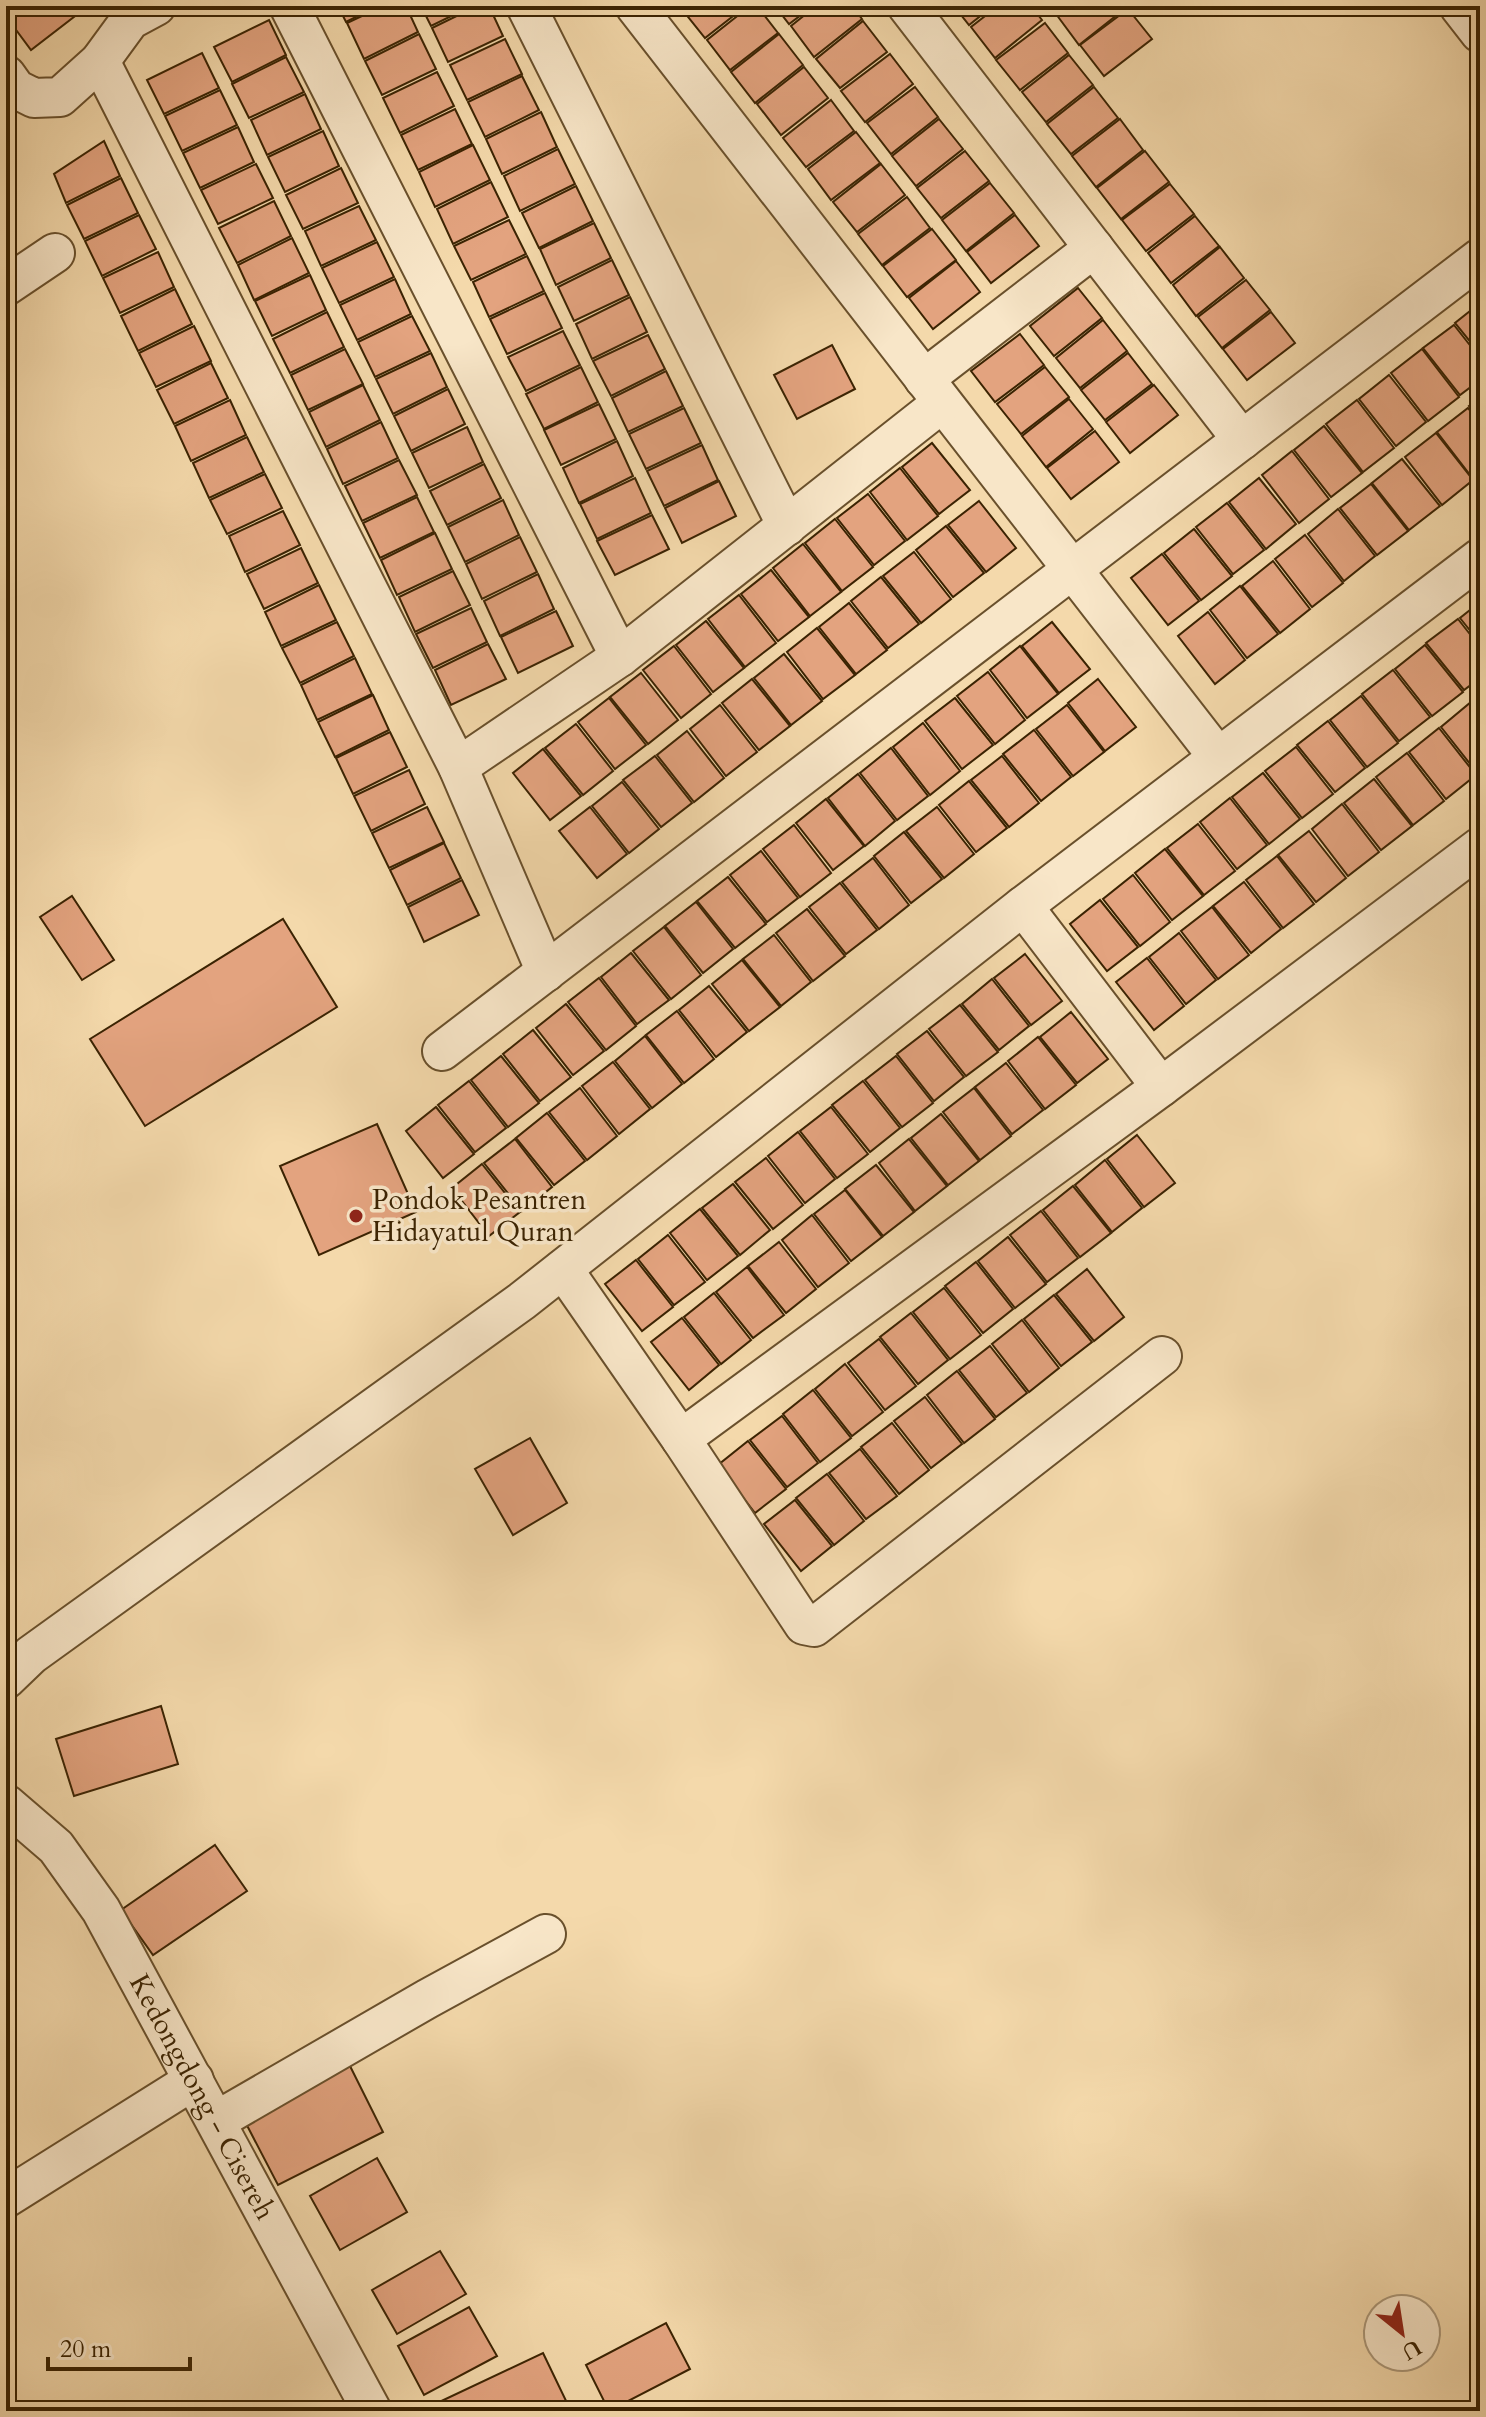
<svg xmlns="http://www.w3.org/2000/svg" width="1486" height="2417" font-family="Cardo,serif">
<rect width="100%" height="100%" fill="#f4d9ab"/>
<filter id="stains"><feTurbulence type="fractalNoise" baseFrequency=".0025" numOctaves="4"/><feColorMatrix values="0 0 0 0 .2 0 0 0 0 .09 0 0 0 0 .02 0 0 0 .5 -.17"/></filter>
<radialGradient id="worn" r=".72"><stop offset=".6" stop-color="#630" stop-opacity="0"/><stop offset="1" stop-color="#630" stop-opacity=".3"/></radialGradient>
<g fill="#e3a37f" stroke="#3b2302" stroke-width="2">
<polygon points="6,6 20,6 7,17"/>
<polygon points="24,6 74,6 79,13 31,50 8,19"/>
<polygon points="338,6 378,6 346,22"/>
<polygon points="383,6 406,6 418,32 364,59 347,23"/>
<polygon points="421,6 472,6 431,26"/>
<polygon points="477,6 489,6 503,36 448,62 432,28"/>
<polygon points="683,6 746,6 705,38 681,8"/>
<polygon points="750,6 757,6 778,33 730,70 707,40"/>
<polygon points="775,6 813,6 789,24"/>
<polygon points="816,6 852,6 862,19 814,57 791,26"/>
<polygon points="954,6 993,6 969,25"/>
<polygon points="998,6 1031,6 1042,20 995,58 971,27"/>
<polygon points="1065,6 1126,6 1127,7 1079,45 1056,14"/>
<polygon points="1128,9 1152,39 1104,76 1080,45"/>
<polygon points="269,20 286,55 232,82 214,47"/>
<polygon points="863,21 887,52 840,88 816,59"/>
<polygon points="1045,23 1068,53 1020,90 996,60"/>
<polygon points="419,34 436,69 382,95 365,61"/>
<polygon points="779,34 803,65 755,103 731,72"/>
<polygon points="505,39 522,74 467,100 450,65"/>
<polygon points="202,53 219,88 164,114 147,80"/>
<polygon points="890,54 913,84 865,122 841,91"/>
<polygon points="1069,55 1093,85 1046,122 1022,92"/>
<polygon points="286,57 304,92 249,118 232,84"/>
<polygon points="804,67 828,98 781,135 757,104"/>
<polygon points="437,72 454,106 400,133 383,98"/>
<polygon points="522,76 539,110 485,137 468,102"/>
<polygon points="915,87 938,117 891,154 867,123"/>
<polygon points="1094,87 1118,118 1071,154 1047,124"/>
<polygon points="220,90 237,125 182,151 165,116"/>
<polygon points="305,94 321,129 267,155 251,120"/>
<polygon points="831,100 854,131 806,167 783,138"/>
<polygon points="455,109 472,144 418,170 401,135"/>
<polygon points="541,112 557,147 502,174 486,139"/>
<polygon points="939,119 963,149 916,186 892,156"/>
<polygon points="1120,119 1143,150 1096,187 1072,156"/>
<polygon points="238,127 254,162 200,188 183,153"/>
<polygon points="323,131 339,166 285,192 268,157"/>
<polygon points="856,132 880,163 831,200 808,169"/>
<polygon points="104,141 120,176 66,203 54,174"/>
<polygon points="473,145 490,180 435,207 419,172"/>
<polygon points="558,149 575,184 520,211 504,176"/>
<polygon points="965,151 989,181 941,218 917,188"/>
<polygon points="1145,151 1169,182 1121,219 1097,188"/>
<polygon points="256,164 273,198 218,224 201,190"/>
<polygon points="881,164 905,195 857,232 833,202"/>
<polygon points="341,168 358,203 303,229 286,195"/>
<polygon points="121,178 138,213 84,239 67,205"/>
<polygon points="491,182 508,217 453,244 437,209"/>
<polygon points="990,183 1014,213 966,251 942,220"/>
<polygon points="1170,184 1194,214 1146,251 1122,220"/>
<polygon points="576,186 593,221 539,248 522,213"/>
<polygon points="907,197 930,228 882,265 858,234"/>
<polygon points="274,201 291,236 237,263 219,228"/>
<polygon points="359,206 376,240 321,266 305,231"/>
<polygon points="139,215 156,249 102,276 85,241"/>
<polygon points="1015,215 1039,246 991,283 967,252"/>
<polygon points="1195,216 1219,246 1171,283 1148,253"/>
<polygon points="509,220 526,254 471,280 454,246"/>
<polygon points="594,223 611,258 556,285 540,249"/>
<polygon points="932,229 956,260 907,297 883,266"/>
<polygon points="292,238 309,273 254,300 238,265"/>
<polygon points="377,242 394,277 339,303 322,268"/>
<polygon points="1220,247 1244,278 1196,316 1173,285"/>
<polygon points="158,252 174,287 120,313 103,278"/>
<polygon points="527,256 544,291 489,317 473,282"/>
<polygon points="612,260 629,295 574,321 558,287"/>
<polygon points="956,261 980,292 933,329 909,298"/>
<polygon points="310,275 326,310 272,336 255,301"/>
<polygon points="395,279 411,314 357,340 340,305"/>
<polygon points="1246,280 1270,310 1222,348 1198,317"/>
<polygon points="1078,288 1102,318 1054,356 1030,326"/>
<polygon points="175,289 192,324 138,351 121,316"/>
<polygon points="545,293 562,328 507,354 490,319"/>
<polygon points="630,297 647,332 592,359 576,324"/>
<polygon points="1480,303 1480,354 1455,323"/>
<polygon points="327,312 344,347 290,373 273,339"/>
<polygon points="1271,312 1295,343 1247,380 1223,349"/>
<polygon points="412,316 430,351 375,377 358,342"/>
<polygon points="1103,320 1127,351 1080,388 1056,358"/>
<polygon points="1454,325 1480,358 1480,380 1460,395 1423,348"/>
<polygon points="194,326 211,361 156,387 139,353"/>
<polygon points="563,331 580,365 526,391 508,357"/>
<polygon points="1020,334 1044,365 995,402 971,371"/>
<polygon points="648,335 665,369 611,396 593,361"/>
<polygon points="832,345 855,389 797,419 774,375"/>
<polygon points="345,349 363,384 308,410 291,375"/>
<polygon points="1422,349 1459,397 1428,421 1391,373"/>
<polygon points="431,353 447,387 393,414 376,379"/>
<polygon points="1128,353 1152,384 1105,420 1081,390"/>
<polygon points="211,363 228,398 174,424 157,390"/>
<polygon points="581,367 598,402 544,429 526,394"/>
<polygon points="1045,367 1069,397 1021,434 997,404"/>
<polygon points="666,371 683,406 628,432 612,398"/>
<polygon points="1389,375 1426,422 1396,446 1359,399"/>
<polygon points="363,385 380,420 326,447 309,412"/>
<polygon points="1154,385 1178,415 1130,453 1106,422"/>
<polygon points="448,389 465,424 411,451 394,416"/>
<polygon points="1480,398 1480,420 1469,406"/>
<polygon points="1069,399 1093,429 1046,467 1022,436"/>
<polygon points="230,400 246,435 191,461 175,426"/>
<polygon points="1357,400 1394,448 1363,472 1326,424"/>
<polygon points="599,404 616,439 561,465 544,430"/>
<polygon points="684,408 701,443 646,469 629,434"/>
<polygon points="1468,408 1480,424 1480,475 1474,480 1437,432"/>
<polygon points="381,422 398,458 343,484 327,449"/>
<polygon points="1324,426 1362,473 1331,497 1294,450"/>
<polygon points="467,427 483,462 429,488 412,453"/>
<polygon points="1095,431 1119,462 1071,499 1047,468"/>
<polygon points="1436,433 1473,480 1442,505 1405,457"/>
<polygon points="247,437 264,472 209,498 193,463"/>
<polygon points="617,441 633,476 579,503 563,468"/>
<polygon points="932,443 970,490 939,514 902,467"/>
<polygon points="702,445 718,480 664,506 647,471"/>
<polygon points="1292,451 1329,499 1299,523 1262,475"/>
<polygon points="1402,459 1440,506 1409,530 1372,483"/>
<polygon points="399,460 417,495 362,521 345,486"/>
<polygon points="484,464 501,498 447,525 430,491"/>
<polygon points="900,468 938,516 907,540 870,492"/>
<polygon points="265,474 282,508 227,534 210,500"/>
<polygon points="635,478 651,513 597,539 580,504"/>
<polygon points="1259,478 1296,524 1266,549 1229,502"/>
<polygon points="719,481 736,516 682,543 665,508"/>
<polygon points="1371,484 1408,531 1377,555 1340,508"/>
<polygon points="868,494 905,541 874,565 837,518"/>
<polygon points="417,497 434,532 380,558 363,523"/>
<polygon points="503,500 519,535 465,562 448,527"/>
<polygon points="979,501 1016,548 986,572 948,525"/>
<polygon points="1227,503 1264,550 1233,574 1196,527"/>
<polygon points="1338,509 1375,556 1344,581 1308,534"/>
<polygon points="283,511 300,545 245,572 229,536"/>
<polygon points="652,515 669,549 615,575 597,541"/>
<polygon points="835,519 873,567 842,591 805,543"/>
<polygon points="946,526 984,573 953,597 916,550"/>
<polygon points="1194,529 1232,576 1201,600 1164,553"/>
<polygon points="435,533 452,569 397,595 381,560"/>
<polygon points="1305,535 1343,583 1312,607 1275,559"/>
<polygon points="520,537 537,572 482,599 466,564"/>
<polygon points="803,544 841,592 810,616 773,568"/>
<polygon points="301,548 318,583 264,609 247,574"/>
<polygon points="914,552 951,599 921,623 883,576"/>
<polygon points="1162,554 1199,601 1168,625 1131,578"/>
<polygon points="1273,561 1310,609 1280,633 1242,586"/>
<polygon points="771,570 809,617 778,641 741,594"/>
<polygon points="453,571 470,605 415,632 399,597"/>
<polygon points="538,574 554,609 500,636 484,601"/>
<polygon points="881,577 919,624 888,648 851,601"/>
<polygon points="319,585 336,620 281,646 265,612"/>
<polygon points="1240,586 1278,634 1247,658 1210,610"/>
<polygon points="739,595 776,643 745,667 708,619"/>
<polygon points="1480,602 1480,643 1460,618"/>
<polygon points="849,603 887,650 856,674 819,627"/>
<polygon points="471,608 487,642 433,668 416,634"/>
<polygon points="556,611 573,646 518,673 501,637"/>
<polygon points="1208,612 1245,660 1215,684 1178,636"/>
<polygon points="1458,619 1480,647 1480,678 1464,690 1426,643"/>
<polygon points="706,621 744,668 713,692 676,645"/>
<polygon points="337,622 354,656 300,683 282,648"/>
<polygon points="1052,622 1090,669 1059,693 1022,646"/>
<polygon points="817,628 855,675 823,699 787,652"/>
<polygon points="488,644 506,679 451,705 435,670"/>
<polygon points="1425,645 1463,692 1432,716 1395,669"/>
<polygon points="674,646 711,694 681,718 643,670"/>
<polygon points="1020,646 1058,694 1027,718 990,670"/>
<polygon points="784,654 822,701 791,725 754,678"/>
<polygon points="355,658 372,694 317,720 301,685"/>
<polygon points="1393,670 1430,717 1399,741 1362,694"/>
<polygon points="988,672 1025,720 995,744 957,696"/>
<polygon points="641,673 678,720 648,744 610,697"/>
<polygon points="752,679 790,726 759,750 722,703"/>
<polygon points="1098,679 1136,727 1105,751 1068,703"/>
<polygon points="373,695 389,730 335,757 318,722"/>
<polygon points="1361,696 1398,743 1367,767 1330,720"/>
<polygon points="609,698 646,745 615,769 578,722"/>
<polygon points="955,698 993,745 962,769 925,721"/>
<polygon points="1471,702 1480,713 1478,774 1441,727"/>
<polygon points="720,705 757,752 726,776 690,729"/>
<polygon points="1067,705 1104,752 1073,776 1036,729"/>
<polygon points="1328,721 1365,768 1335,792 1297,745"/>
<polygon points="923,723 960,771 930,795 893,747"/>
<polygon points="576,724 613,771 583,795 545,748"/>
<polygon points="1439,728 1476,775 1446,799 1409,752"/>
<polygon points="1034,730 1071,777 1041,801 1003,754"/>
<polygon points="687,731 724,778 694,802 657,755"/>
<polygon points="390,732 407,767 353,794 336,758"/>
<polygon points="1296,747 1333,794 1302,818 1265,771"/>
<polygon points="891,748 928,796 897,820 860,773"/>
<polygon points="543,749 581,796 550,820 513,773"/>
<polygon points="1407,753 1444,801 1413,825 1376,777"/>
<polygon points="655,756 692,803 661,827 623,780"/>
<polygon points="1002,756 1039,803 1009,827 971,780"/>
<polygon points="409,770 425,804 371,831 354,796"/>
<polygon points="1263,773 1300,819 1269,844 1232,797"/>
<polygon points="858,774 895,821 865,846 828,798"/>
<polygon points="1374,779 1412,826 1381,850 1344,803"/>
<polygon points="969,781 1007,828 976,852 939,805"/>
<polygon points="622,782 659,829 629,853 592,806"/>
<polygon points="1230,798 1267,845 1237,869 1200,822"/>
<polygon points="826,799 864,846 833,870 796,823"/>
<polygon points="1342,804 1379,852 1348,876 1312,829"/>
<polygon points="427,807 444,842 389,868 372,833"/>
<polygon points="590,807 627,854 597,878 559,831"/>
<polygon points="937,807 974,854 944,878 906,831"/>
<polygon points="1198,824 1235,871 1204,895 1167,848"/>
<polygon points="794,825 831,873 800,897 763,849"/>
<polygon points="1309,831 1346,878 1316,902 1278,855"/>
<polygon points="904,832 942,879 911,903 874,856"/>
<polygon points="444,843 461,878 407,905 390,870"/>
<polygon points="1165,849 1203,896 1172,920 1135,873"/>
<polygon points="761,851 798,898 767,922 730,875"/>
<polygon points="1277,856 1314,904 1283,928 1246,880"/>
<polygon points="873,858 909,905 879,929 842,882"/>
<polygon points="1133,875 1170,922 1140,946 1103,899"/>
<polygon points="728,877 766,924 735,948 697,901"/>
<polygon points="462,880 479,915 424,942 408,907"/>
<polygon points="1244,882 1281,929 1251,953 1213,906"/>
<polygon points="840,883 877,930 846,954 809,907"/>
<polygon points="72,896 114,960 82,980 40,917"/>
<polygon points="1100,900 1138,947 1107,971 1070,924"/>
<polygon points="696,902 733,949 703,973 665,926"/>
<polygon points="1212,907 1249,955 1218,979 1181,931"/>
<polygon points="807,909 845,956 813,981 776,933"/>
<polygon points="283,919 337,1007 145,1126 90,1039"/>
<polygon points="664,927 701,975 671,999 633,951"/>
<polygon points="1179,933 1216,980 1186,1004 1149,957"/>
<polygon points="774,935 811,982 781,1006 743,959"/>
<polygon points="631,953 669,1000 637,1024 601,977"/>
<polygon points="1025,954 1062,1001 1031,1025 994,978"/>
<polygon points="1147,958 1184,1006 1154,1030 1116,982"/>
<polygon points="742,960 780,1007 749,1031 712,984"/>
<polygon points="599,978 636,1026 606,1050 568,1002"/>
<polygon points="992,979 1029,1026 999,1050 962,1004"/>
<polygon points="709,986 747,1032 716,1057 679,1010"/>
<polygon points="566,1004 604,1051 573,1075 536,1028"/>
<polygon points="960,1005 998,1052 966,1076 929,1029"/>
<polygon points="677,1011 714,1059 684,1083 646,1035"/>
<polygon points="1071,1012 1108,1059 1077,1083 1040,1037"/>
<polygon points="533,1030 571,1077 540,1101 503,1054"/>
<polygon points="927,1031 964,1077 934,1101 897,1054"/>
<polygon points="645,1036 682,1084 652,1108 615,1061"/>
<polygon points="1038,1037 1076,1085 1045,1109 1008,1061"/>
<polygon points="501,1056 539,1103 508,1127 471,1080"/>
<polygon points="896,1056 933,1103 902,1127 865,1080"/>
<polygon points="613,1062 650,1109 619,1134 582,1086"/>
<polygon points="1006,1063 1043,1110 1012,1134 975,1087"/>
<polygon points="469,1081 506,1128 475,1152 438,1105"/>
<polygon points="863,1081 900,1128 870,1152 832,1105"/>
<polygon points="580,1088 617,1136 587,1160 549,1112"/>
<polygon points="974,1088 1011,1136 980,1160 943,1112"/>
<polygon points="436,1107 474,1154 443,1178 406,1131"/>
<polygon points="831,1107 868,1154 837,1178 800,1131"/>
<polygon points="547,1113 585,1161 554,1185 516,1138"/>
<polygon points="941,1114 979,1161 948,1185 911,1138"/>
<polygon points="377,1124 416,1212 319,1255 280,1166"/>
<polygon points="798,1132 835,1179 805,1203 768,1156"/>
<polygon points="1137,1135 1175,1183 1144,1207 1107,1159"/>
<polygon points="515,1139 552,1187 522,1211 484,1163"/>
<polygon points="909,1139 947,1186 915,1211 879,1163"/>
<polygon points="766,1158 803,1205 773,1229 735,1182"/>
<polygon points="1105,1160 1142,1208 1112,1232 1075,1185"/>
<polygon points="482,1164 520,1212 489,1236 452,1188"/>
<polygon points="876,1165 914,1212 883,1236 845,1189"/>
<polygon points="733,1184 770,1230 740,1255 702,1208"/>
<polygon points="1073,1186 1111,1233 1080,1257 1043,1210"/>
<polygon points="845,1190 882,1237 851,1261 814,1214"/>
<polygon points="700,1209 738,1256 707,1280 670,1233"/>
<polygon points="1041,1211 1078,1258 1047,1282 1010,1235"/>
<polygon points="812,1215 849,1263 818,1287 782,1240"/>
<polygon points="668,1235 705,1282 674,1305 638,1259"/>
<polygon points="1008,1237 1046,1284 1015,1308 978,1261"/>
<polygon points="779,1242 816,1289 786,1313 748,1266"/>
<polygon points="636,1260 673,1307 642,1331 605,1284"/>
<polygon points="976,1262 1013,1309 983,1333 945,1286"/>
<polygon points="747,1267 784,1315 753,1338 716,1292"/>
<polygon points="1087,1269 1124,1317 1094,1341 1056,1294"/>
<polygon points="944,1288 981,1335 950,1359 913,1312"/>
<polygon points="714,1293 751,1340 721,1364 684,1317"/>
<polygon points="1054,1295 1092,1342 1061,1366 1024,1319"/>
<polygon points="911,1313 948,1360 918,1384 880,1337"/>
<polygon points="682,1318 719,1365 689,1390 651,1342"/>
<polygon points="1022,1320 1059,1368 1029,1392 992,1344"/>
<polygon points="879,1339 916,1386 885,1410 848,1363"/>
<polygon points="990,1346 1027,1393 996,1417 959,1370"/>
<polygon points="845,1364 883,1412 852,1436 815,1389"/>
<polygon points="957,1371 995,1419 964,1443 927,1395"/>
<polygon points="813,1390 851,1438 820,1462 783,1414"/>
<polygon points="925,1397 962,1444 931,1468 894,1421"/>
<polygon points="782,1416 818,1463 787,1487 750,1440"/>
<polygon points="892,1423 929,1470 899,1494 861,1447"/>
<polygon points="530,1438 567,1503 513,1535 475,1469"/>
<polygon points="748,1441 786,1489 755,1513 718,1465"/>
<polygon points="860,1449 897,1496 866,1519 829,1473"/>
<polygon points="827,1474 864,1521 834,1545 796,1498"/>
<polygon points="795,1500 832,1546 801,1571 764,1524"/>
<polygon points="161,1706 178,1764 74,1796 56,1739"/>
<polygon points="215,1845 247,1891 153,1955 121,1910"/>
<polygon points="346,2058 383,2132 278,2185 240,2112"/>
<polygon points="377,2158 407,2212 340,2250 310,2196"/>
<polygon points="440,2251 466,2294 397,2334 372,2290"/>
<polygon points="469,2307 497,2356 424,2395 398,2346"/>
<polygon points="666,2323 690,2369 609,2411 586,2365"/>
<polygon points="543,2353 569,2407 561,2411 439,2411 435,2404"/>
</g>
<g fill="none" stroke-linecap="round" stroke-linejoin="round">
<g stroke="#69502c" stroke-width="42">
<g id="street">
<polyline points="289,6 620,657"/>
<polyline points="526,6 787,526"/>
<polyline points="635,6 1218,757"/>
<polyline points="907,6 1242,440"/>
<polyline points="1459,6 1480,33"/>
<polyline points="100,61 458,767 546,972"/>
<polyline points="6,75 16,89 34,98 60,97 100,61 130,20 156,6"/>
<polyline points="6,286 55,253"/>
<polyline points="924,379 1094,248"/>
<polyline points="458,767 620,657 942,403"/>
<polyline points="1023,906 1161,1087"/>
<polyline points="442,1051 1480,258"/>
<polyline points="563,1269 681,1439"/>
<polyline points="1162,1356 814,1627 804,1625 681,1439 1161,1087 1480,847"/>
<polyline points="6,1679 31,1655 522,1301 1023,906 1480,558"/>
<path id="s1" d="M6,1804L56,1847L101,1910L372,2411"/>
<polyline points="216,2121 427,1999 546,1934"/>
<polyline points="6,2198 194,2080"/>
</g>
</g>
<use href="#street" stroke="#f8e6c8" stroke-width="38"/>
</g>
<circle fill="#8f2418" stroke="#f8e6c8" stroke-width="3" cx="356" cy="1216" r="8"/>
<g text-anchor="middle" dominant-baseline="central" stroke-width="7" stroke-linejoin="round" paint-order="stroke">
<g font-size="28" fill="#3b2302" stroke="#f8e6c8" text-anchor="start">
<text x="372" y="1200">Pondok Pesantren<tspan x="372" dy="32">Hidayatul Quran</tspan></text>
</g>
<g font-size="28" fill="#3b2302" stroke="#f8e6c8">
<text stroke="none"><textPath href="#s1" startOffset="356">Kedongdong - Cisereh</textPath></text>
</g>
</g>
<rect width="1486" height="2417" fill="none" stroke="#f4d9ab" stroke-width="32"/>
<rect x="8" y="8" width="1470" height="2401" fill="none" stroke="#3b2302" stroke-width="4"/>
<rect x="16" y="16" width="1454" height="2385" fill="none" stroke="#3b2302" stroke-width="2"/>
<g transform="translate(1402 2333) rotate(150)"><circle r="38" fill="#f8e6c8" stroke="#ac9879" stroke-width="2"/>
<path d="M0-6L14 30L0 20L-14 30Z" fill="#8f2418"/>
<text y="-12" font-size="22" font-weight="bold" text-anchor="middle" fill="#3b2302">U</text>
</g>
<path d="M48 2357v12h142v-12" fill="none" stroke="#3b2302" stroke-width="4"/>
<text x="60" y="2357" font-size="24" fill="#3b2302" stroke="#f8e6c8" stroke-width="6" paint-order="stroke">20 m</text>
<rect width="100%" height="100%" filter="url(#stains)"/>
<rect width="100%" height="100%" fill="url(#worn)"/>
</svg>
